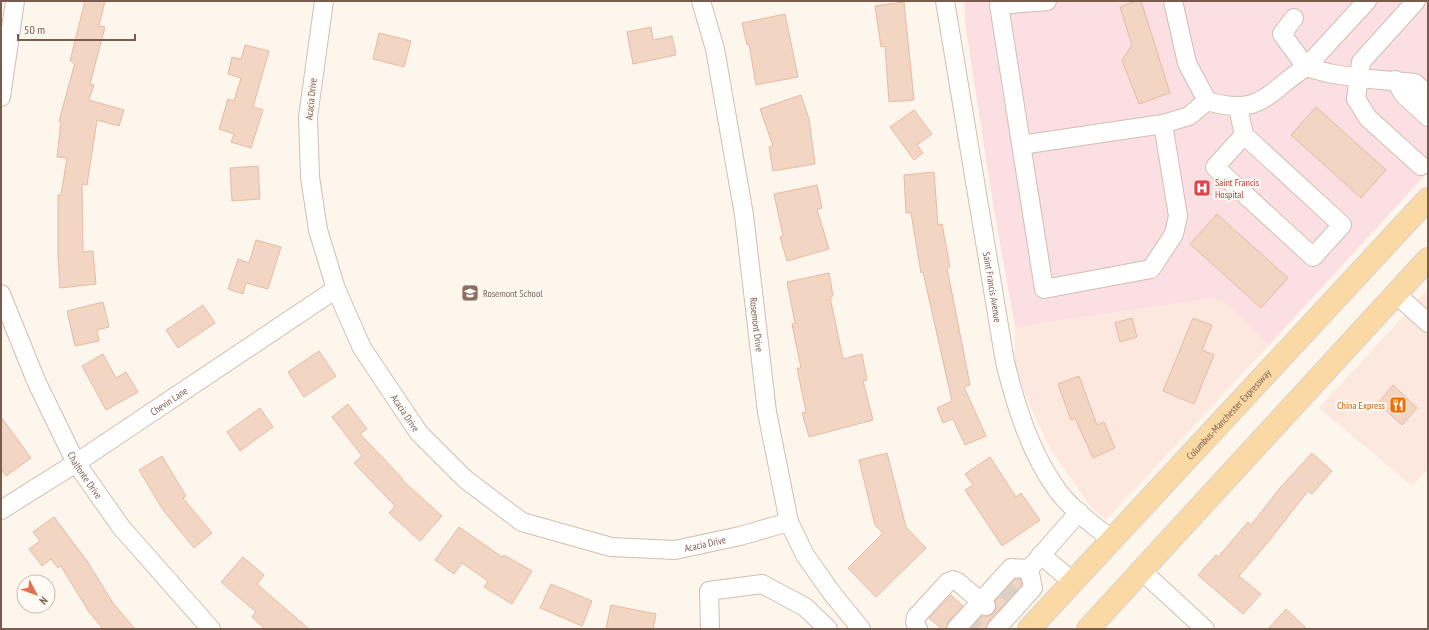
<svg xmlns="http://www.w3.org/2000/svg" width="1429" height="630" font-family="'PT Sans Narrow',sans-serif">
<rect width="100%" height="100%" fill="#fdf6ec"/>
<g fill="#fde8e0">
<polygon points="1428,289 1428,469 1412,486 1319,408"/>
<polygon points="1215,298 1228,305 1269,345 1106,520 1092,508 1050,449 1027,399 1015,362 1015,327"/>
</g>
<polygon fill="#fbdfe3" points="964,1 1428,1 1428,172 1269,345 1228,305 1215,298 1015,327 993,204 965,23"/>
<g fill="#f3d5c3" stroke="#e6bba3">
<polygon points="85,1 105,1 99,26 105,27 90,84 94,85 89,100 124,110 119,126 97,120 87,185 82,184 83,252 93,251 96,284 60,288 58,254 58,195 61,195 67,158 57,157 61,122 59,121 75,63 70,61"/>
<polygon points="1136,1 1141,1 1170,93 1139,104 1122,60 1132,45 1120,7"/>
<polygon points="904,2 914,100 889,102 885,46 881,47 875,6"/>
<polygon points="785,14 798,77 756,85 749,44 747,45 742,23"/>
<polygon points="651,27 653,40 672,36 676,55 633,64 627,32"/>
<polygon points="379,33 411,41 404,67 373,59"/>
<polygon points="245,45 269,51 253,107 263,110 251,148 231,142 234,134 219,129 228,99 234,101 241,78 228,74 232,57 241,59"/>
<polygon points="801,95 809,119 815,164 773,171 769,147 773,146 760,109"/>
<polygon points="1316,107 1386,170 1361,198 1291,135"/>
<polygon points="914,110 932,134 917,145 923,153 914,160 890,127"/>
<polygon points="258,166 260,199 232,201 230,168"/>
<polygon points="934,172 938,225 942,224 950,267 947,268 970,385 964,387 986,436 965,445 953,419 943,423 937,408 952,401 923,272 921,273 911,213 906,213 904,175"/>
<polygon points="817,185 822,208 817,209 829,249 787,261 780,237 783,236 774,194"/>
<polygon points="1217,214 1288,278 1261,308 1190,244"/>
<polygon points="256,240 281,247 268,289 246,283 243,294 228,289 238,259 249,263"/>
<polygon points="829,273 833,296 830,297 843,359 862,354 867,380 863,381 873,420 809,437 802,413 806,412 797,368 801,368 792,324 795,323 787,282"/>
<polygon points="103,302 109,327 97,330 99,341 75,346 67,311"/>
<polygon points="203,305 215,323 178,348 166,330"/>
<polygon points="1132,318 1137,337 1120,342 1115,323"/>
<polygon points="1193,318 1212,325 1202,350 1214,355 1194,404 1163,391"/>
<polygon points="319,351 336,376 304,397 288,372"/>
<polygon points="103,354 116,378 126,372 138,392 106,410 82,366"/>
<polygon points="1079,376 1097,425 1104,422 1115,448 1093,458 1075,418 1071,420 1058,384"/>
<polygon points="1393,385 1417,408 1402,425 1378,403"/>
<polygon points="348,404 367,429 360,434 403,479 402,480 442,516 420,541 389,513 395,506 354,463 362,456 332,417"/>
<polygon points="260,408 273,427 240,451 227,432"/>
<polygon points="1,417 31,458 6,476 1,469"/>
<polygon points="887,453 906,527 926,548 876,597 848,568 883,533 875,525 859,460"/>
<polygon points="1312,453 1332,471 1312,494 1308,491 1269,541 1239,576 1261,594 1243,614 1198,575 1216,555 1218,557 1248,522 1251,525 1280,488"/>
<polygon points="162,456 186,496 183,498 212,533 194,548 163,510 139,470"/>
<polygon points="990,457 1016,497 1021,493 1040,520 1002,546 965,490 973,485 965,474"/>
<polygon points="54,517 87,561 113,603 135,629 103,629 89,612 61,566 58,568 51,559 42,566 29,549 40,541 33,532"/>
<polygon points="459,527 502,557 504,555 532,571 512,604 484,587 488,581 462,563 454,574 435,560"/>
<polygon points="243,557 264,575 257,584 309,629 265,629 252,617 256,612 221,582"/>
<polygon points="1015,579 1020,579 1022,585 988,622 986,629 970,629 982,616 989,616 994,613 996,608 995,601"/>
<polygon points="551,584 592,601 582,626 540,608"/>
<polygon points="951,595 963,606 948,622 946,629 942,629 929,618"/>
<polygon points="611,605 656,614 653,629 606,629"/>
<polygon points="1286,609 1307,629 1268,629"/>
</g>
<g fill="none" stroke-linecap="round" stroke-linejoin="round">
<g stroke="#dcd0c4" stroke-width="18" stroke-dasharray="18 9" stroke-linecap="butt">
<polyline points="1003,588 1016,599"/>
<polyline points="971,624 976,629"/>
</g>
<g stroke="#d1beb0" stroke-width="20">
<g id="minor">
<path id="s1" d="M324,1L308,117L310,177L318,230L336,289L362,348L419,433L465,479L522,522L611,547L675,550L740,536L789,522"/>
<path id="s2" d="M701,1L715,49L744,215L767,412L789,522L805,555L831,592L861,629"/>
<path id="s3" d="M945,1L1005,362C1016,406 1030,453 1058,491C1072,510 1094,525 1112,540"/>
<polyline points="1047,1 999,5 1044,289 1151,269 1174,234 1178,216 1163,124"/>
<polyline points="1173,1 1187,63 1207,101"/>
<polyline points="1416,1 1361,62 1356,99 1368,118 1421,166"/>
<polyline points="1294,18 1282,34 1306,67 1367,1"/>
<polyline points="1395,80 1404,95 1428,117"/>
<polyline points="1,97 15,1"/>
<polyline points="1238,107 1244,135 1215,167 1313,257 1342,225 1244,135"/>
<path d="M1021,145L1163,124L1189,116L1207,101C1261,117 1266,93 1306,67L1328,73L1359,78L1415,83L1428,95"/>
<path id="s4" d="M1,294L37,383L76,463L121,527L211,629"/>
<polyline points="1396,294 1428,323"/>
<path id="s5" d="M1,510L76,463L336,289"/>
<polyline points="1041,555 1073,582"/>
<polyline points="1142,571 1205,629"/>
<polyline points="710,629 709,591 762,584 805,607 828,629"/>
<polyline points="918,629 915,622 916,617 948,582 953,580 958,582 986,606"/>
<polyline points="956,629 1011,568 1029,569 1079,512"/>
<polyline points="996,629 1033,588 1029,569"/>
</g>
</g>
<g stroke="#dad1cd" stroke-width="24">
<g id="major">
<path id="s6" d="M1029,629L1428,199"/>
<polyline points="1088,629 1428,259"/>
</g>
</g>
<use href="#minor" stroke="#fff" stroke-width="18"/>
<use href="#major" stroke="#fbd9a5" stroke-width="22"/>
</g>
<defs>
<g id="hospital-square" transform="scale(0.9)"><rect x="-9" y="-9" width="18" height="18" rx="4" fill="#e0444e" stroke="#fffaf3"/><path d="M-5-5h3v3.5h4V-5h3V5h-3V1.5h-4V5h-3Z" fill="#fff"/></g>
<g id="school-square" transform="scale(0.9)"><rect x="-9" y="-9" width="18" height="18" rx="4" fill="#8d6e63" stroke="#fffaf3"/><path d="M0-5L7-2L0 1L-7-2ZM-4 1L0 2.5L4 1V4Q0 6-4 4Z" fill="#fff"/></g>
<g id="restaurant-square" transform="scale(0.9)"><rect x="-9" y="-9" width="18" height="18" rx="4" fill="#e8710a" stroke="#fffaf3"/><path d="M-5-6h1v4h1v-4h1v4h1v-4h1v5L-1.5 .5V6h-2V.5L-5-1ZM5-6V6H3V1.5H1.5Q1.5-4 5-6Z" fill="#fff"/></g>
</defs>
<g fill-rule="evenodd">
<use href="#hospital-square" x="1202" y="188"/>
<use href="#school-square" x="470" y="293"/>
<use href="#restaurant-square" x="1398" y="405"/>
</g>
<g text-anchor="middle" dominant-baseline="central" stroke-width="4" stroke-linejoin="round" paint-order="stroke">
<g font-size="10" fill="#7a5c4d" stroke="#fffaf3">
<text transform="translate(311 99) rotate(-84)">Acacia Drive</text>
<text stroke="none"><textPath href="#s3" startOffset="290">Saint Francis Avenue</textPath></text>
<text stroke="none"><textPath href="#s2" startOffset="329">Rosemont Drive</textPath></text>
<text stroke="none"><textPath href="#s5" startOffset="200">Chevin Lane</textPath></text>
<text stroke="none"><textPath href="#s1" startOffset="435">Acacia Drive</textPath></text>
<text stroke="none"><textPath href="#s6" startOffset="293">Columbus-Manchester Expressway</textPath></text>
<text stroke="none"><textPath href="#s4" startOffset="200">Chalfonte Drive</textPath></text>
<text stroke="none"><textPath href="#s1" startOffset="783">Acacia Drive</textPath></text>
</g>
<g font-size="10" fill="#be3a42" stroke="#fffaf3" text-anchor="start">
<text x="1215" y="182">Saint Francis<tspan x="1215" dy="12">Hospital</tspan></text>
</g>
<g font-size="10" fill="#785e54" stroke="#fffaf3" text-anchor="start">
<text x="483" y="293">Rosemont School</text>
</g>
<g font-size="10" fill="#c56008" stroke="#fffaf3" text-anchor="end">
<text x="1385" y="405">China Express</text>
</g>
</g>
<rect width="1429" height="630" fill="none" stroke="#7a5c4d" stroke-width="4"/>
<g transform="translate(36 594) rotate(131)"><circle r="19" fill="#fffaf3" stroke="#cabbb1"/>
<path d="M0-3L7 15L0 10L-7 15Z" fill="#e76f51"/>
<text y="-6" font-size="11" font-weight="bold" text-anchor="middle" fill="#7a5c4d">N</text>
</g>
<path d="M18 34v6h117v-6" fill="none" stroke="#7a5c4d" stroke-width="2"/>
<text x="24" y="34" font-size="12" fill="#7a5c4d" stroke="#fffaf3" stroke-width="3" paint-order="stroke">50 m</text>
</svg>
